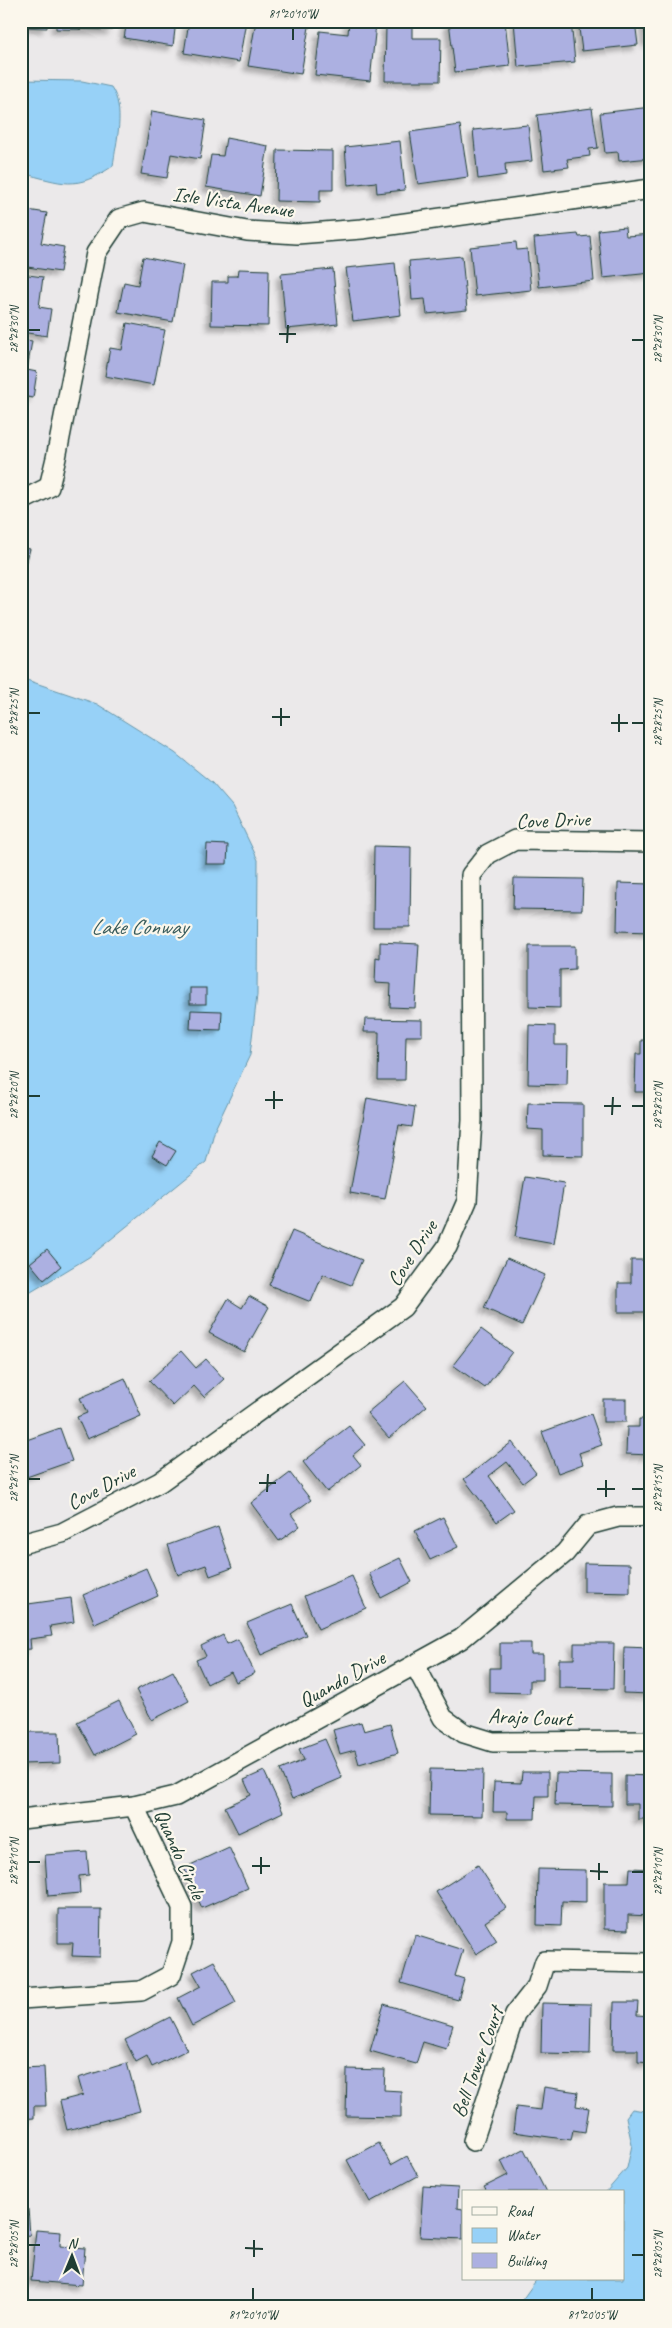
<svg xmlns="http://www.w3.org/2000/svg" width="672" height="2328" font-family="Caveat,sans-serif">
<defs>
<filter id="shadow"><feDropShadow dx="-4.5" dy="4.5" stdDeviation="2.5" flood-color="#0004"/></filter>
</defs>
<rect width="100%" height="100%" fill="#ebe9ea"/>
<filter id="ink" filterUnits="userSpaceOnUse"><feTurbulence type="fractalNoise" baseFrequency=".02" numOctaves="2"/><feDisplacementMap in="SourceGraphic" scale="10" xChannelSelector="R" yChannelSelector="G"/><feConvolveMatrix kernelMatrix="1 2 1 2 8 2 1 2 1" color-interpolation-filters="sRGB"/></filter>
<g filter="url(#ink)">
<g fill="#97d1f7" stroke="#6796a9">
<path d="M21,80L82,81L111,87C126,109 116,142 113,166C74,192 64,183 21,173Z"/>
<polygon points="21,678 97,704 175,753 212,783 232,806 258,860 257,995 250,1055 215,1129 206,1162 89,1257 21,1298"/>
<polygon points="632,2109 651,2112 651,2307 517,2307 537,2279 623,2279 623,2192 606,2192 627,2168 632,2145 626,2117"/>
</g>
<g fill="#acb0e1" stroke="#1f3d34" filter="url(#shadow)">
<polygon points="21,21 47,21 47,28 21,27"/>
<polygon points="56,21 112,21 112,30 56,29"/>
<polygon points="127,21 176,21 173,46 124,38"/>
<polygon points="189,21 246,21 239,62 184,53"/>
<polygon points="256,21 310,21 301,74 248,66"/>
<polygon points="349,21 376,24 370,81 315,75 320,31 348,34"/>
<polygon points="449,21 505,21 510,66 455,72"/>
<polygon points="514,21 571,21 575,62 518,67"/>
<polygon points="578,21 635,21 638,45 582,51"/>
<polygon points="644,21 651,21 651,42 646,42"/>
<polygon points="386,25 412,25 412,38 441,38 440,81 385,81"/>
<polygon points="651,107 651,158 619,161 618,152 605,153 600,113"/>
<polygon points="592,108 598,148 589,149 590,156 567,159 569,167 544,170 537,115"/>
<polygon points="152,111 206,120 200,159 171,154 167,178 141,174"/>
<polygon points="460,125 468,177 418,184 410,132"/>
<polygon points="528,125 532,161 505,164 506,175 478,179 473,130"/>
<polygon points="226,138 268,146 260,196 206,187 211,155 223,156"/>
<polygon points="400,141 405,190 377,193 376,182 348,185 345,147"/>
<polygon points="277,150 333,151 333,190 320,190 320,202 276,201"/>
<polygon points="21,209 47,213 41,243 64,247 60,272 21,266"/>
<polygon points="625,227 626,236 651,234 651,273 603,278 598,230"/>
<polygon points="578,234 579,237 590,236 594,281 539,287 534,238"/>
<polygon points="516,242 517,250 527,249 531,290 475,296 470,247"/>
<polygon points="462,256 467,310 427,314 425,299 412,300 409,261"/>
<polygon points="143,257 183,265 173,322 118,312 124,282 138,285"/>
<polygon points="395,263 401,315 353,321 346,268"/>
<polygon points="239,269 269,270 268,326 211,325 212,282 228,282 228,276 238,276"/>
<polygon points="333,269 338,324 286,329 281,274"/>
<polygon points="21,274 43,277 39,307 51,309 47,336 21,332"/>
<polygon points="127,323 165,330 154,385 105,376 110,348 122,350"/>
<polygon points="21,339 32,341 27,370 37,372 33,398 21,396"/>
<polygon points="21,404 28,405 22,434 21,434"/>
<polygon points="21,547 30,549 21,584"/>
<polygon points="207,844 228,845 227,864 206,864"/>
<polygon points="374,846 411,847 410,927 373,927"/>
<polygon points="514,878 583,879 582,910 513,909"/>
<polygon points="618,883 651,884 651,932 617,931"/>
<polygon points="380,942 419,944 415,1008 390,1007 391,984 375,983 376,957 380,958"/>
<polygon points="529,946 575,946 575,969 560,970 560,1008 529,1007"/>
<rect x="190" y="988" width="16" height="16"/>
<polygon points="191,1010 222,1011 221,1030 190,1029"/>
<polygon points="365,1019 422,1020 422,1036 406,1036 405,1080 378,1080 379,1032 364,1032"/>
<polygon points="529,1025 555,1026 555,1045 568,1045 567,1085 528,1084"/>
<polygon points="641,1040 651,1040 651,1092 635,1092 636,1054 641,1054"/>
<polygon points="367,1098 415,1107 412,1127 399,1125 385,1199 350,1193"/>
<polygon points="528,1103 583,1104 583,1156 543,1155 543,1130 527,1129"/>
<polygon points="160,1142 176,1151 167,1165 152,1156"/>
<polygon points="525,1177 564,1183 554,1244 515,1237"/>
<polygon points="292,1231 362,1260 351,1285 323,1274 311,1302 269,1285"/>
<polygon points="47,1249 61,1266 44,1280 30,1263"/>
<polygon points="507,1258 545,1275 522,1325 484,1308"/>
<polygon points="631,1260 651,1260 651,1312 618,1312 618,1283 631,1283"/>
<polygon points="249,1296 269,1307 244,1352 209,1333 228,1299 242,1308"/>
<polygon points="481,1329 512,1352 485,1388 453,1365"/>
<polygon points="181,1351 196,1368 206,1359 224,1379 204,1397 194,1386 173,1406 149,1381"/>
<polygon points="125,1378 141,1416 87,1439 77,1417 87,1413 80,1398"/>
<polygon points="405,1381 427,1406 389,1438 367,1413"/>
<rect x="603" y="1399" width="23" height="23"/>
<polygon points="591,1414 602,1445 579,1453 583,1464 558,1473 542,1432"/>
<polygon points="639,1419 651,1419 651,1455 626,1454 627,1427 639,1427"/>
<polygon points="349,1426 365,1445 353,1455 361,1465 327,1492 303,1462"/>
<polygon points="60,1428 72,1461 21,1479 21,1442"/>
<polygon points="512,1442 536,1473 523,1483 507,1462 489,1476 514,1510 497,1522 464,1479"/>
<polygon points="290,1473 311,1500 291,1514 300,1526 279,1541 251,1503"/>
<polygon points="443,1517 458,1547 430,1560 415,1531"/>
<polygon points="218,1527 232,1568 210,1576 206,1565 178,1575 168,1545"/>
<polygon points="400,1558 412,1582 381,1598 369,1573"/>
<polygon points="584,1563 630,1564 630,1593 584,1592"/>
<polygon points="146,1568 158,1596 95,1624 83,1595"/>
<polygon points="352,1576 366,1608 318,1629 304,1596"/>
<polygon points="71,1598 74,1622 50,1626 52,1636 30,1639 31,1649 21,1650 21,1605"/>
<polygon points="292,1604 306,1635 261,1655 247,1623"/>
<polygon points="223,1635 227,1644 238,1639 255,1673 236,1682 231,1672 207,1684 196,1660 206,1656 201,1646"/>
<polygon points="500,1643 531,1643 531,1654 543,1654 543,1680 530,1680 530,1693 490,1692 490,1668 500,1668"/>
<polygon points="574,1643 614,1643 613,1689 559,1688 559,1659 574,1659"/>
<polygon points="624,1647 651,1648 651,1694 623,1693"/>
<polygon points="173,1671 189,1701 152,1720 136,1690"/>
<polygon points="119,1701 136,1734 95,1755 77,1722"/>
<polygon points="361,1722 364,1731 390,1724 398,1753 359,1764 355,1750 340,1754 333,1730"/>
<polygon points="21,1732 59,1732 60,1763 21,1764"/>
<polygon points="325,1739 342,1778 292,1799 280,1770 304,1760 299,1749"/>
<polygon points="430,1769 483,1770 482,1816 429,1815"/>
<polygon points="264,1771 283,1812 238,1833 225,1807 251,1795 244,1780"/>
<polygon points="522,1772 548,1772 548,1796 536,1796 535,1819 507,1819 507,1812 493,1812 494,1782 521,1783"/>
<polygon points="556,1773 612,1774 612,1806 555,1805"/>
<polygon points="625,1775 651,1776 651,1819 638,1819 638,1804 625,1804"/>
<polygon points="229,1847 248,1888 202,1908 184,1868"/>
<polygon points="87,1852 89,1875 79,1876 80,1893 48,1896 45,1855"/>
<polygon points="478,1865 506,1908 485,1922 497,1941 476,1954 436,1892"/>
<polygon points="630,1868 651,1869 651,1916 628,1915 628,1930 604,1929 604,1882 629,1882"/>
<polygon points="538,1869 586,1870 586,1902 562,1901 561,1926 537,1925"/>
<polygon points="58,1909 101,1909 100,1957 72,1956 73,1943 58,1943"/>
<polygon points="415,1935 463,1950 455,1976 464,1979 458,2000 401,1983"/>
<polygon points="214,1961 236,2003 192,2026 178,1998 201,1986 193,1972"/>
<polygon points="614,2002 638,2002 637,2015 651,2016 651,2063 638,2062 638,2050 613,2050"/>
<polygon points="542,2003 591,2004 590,2054 541,2053"/>
<polygon points="384,2004 453,2025 446,2049 423,2042 416,2064 370,2051"/>
<polygon points="170,2017 187,2050 152,2067 147,2056 136,2062 125,2040"/>
<polygon points="127,2063 140,2111 67,2130 60,2101 83,2095 78,2078"/>
<polygon points="44,2067 46,2106 34,2106 34,2118 21,2119 21,2068"/>
<polygon points="347,2069 385,2070 384,2090 401,2091 401,2117 346,2116"/>
<polygon points="544,2087 578,2092 576,2106 589,2108 585,2132 573,2130 571,2140 513,2132 516,2107 541,2110"/>
<polygon points="379,2143 391,2165 407,2156 418,2176 370,2202 347,2160"/>
<polygon points="524,2149 546,2192 487,2192 484,2187 508,2175 501,2161"/>
<polygon points="423,2186 458,2188 457,2208 463,2209 463,2239 420,2237"/>
<polygon points="21,2209 28,2209 30,2235 21,2236"/>
<polygon points="36,2230 61,2232 60,2246 85,2248 82,2285 31,2281"/>
</g>
<g fill="none" stroke-linecap="round" stroke-linejoin="round">
<g stroke="#1f3d34" stroke-width="22">
<g id="minor">
<polyline points="21,501 49,487 56,458 96,253 119,219 144,212 247,231 297,234 362,229 651,189"/>
<polyline points="21,1544 62,1533 160,1482 403,1307 447,1247 467,1201 472,1120 471,875 488,854 515,840 651,842"/>
<polyline points="415,1665 443,1718 464,1733 493,1742 651,1741"/>
<polyline points="21,1819 134,1806 176,1796 461,1639 565,1553 588,1525 618,1517 651,1517"/>
<polyline points="21,1999 141,1991 171,1975 182,1942 182,1907 134,1806"/>
<polyline points="473,2141 515,2014 537,1986 545,1961 651,1963"/>
</g>
</g>
<use href="#minor" stroke="#fbf7ec" stroke-width="19"/>
</g>
</g>
<path fill="none" stroke="#1f3d34" stroke-width="2" d="M293,40V28M28,330H40M279,334H296M632,340H644M287,343L288,325M28,713H40M272,717H290M611,723H628M632,723H644M281,726V708M619,732V714M28,1096H40M265,1100H283M604,1106H621M632,1106H644M274,1109V1091M612,1115L613,1097M28,1479H40M259,1483H276M597,1489H615M632,1489H644M267,1492L268,1474M606,1497V1480M28,1862H40M252,1866H270M590,1871L608,1872M632,1872H644M261,1874V1857M599,1880V1863M28,2245H40M245,2248L263,2249M632,2255H644M254,2257V2240M253,2300V2288M592,2300V2288"/>
<g text-anchor="middle" dominant-baseline="central" stroke-width="4.5" stroke-linejoin="round" paint-order="stroke">
<g font-size="21" fill="#1f3d34" stroke="#fbf7ec">
<text transform="translate(233 202) rotate(8)">Isle Vista Avenue</text>
<text transform="translate(553 820) rotate(-2)">Cove Drive</text>
<text transform="translate(412 1253) rotate(-57)">Cove Drive</text>
<text transform="translate(101 1487) rotate(-28)">Cove Drive</text>
<text transform="translate(342 1679) rotate(-29)">Quando Drive</text>
<text transform="translate(530 1717) rotate(2)">Arajo Court</text>
<text transform="translate(180 1854) rotate(66)">Quando Circle</text>
<text transform="translate(477 2062) rotate(-70)">Bell Tower Court</text>
</g>
<g font-size="22" font-style="italic" fill="#375b5b" stroke="#fbf7ec">
<text x="139" y="927">Lake Conway</text>
</g>
</g>
<rect width="672" height="2328" fill="none" stroke="#fbf7ec" stroke-width="55"/>
<rect x="462" y="2190" width="162" height="90" fill="#fbf7ec" stroke="#a3ada2"/>
<rect x="472" y="2207" width="25" height="8" fill="#fbf7ec" stroke="#a3ada2"/>
<text x="507" y="2216" font-size="15" fill="#1f3d34">Road</text>
<rect x="472" y="2228" width="25" height="15" fill="#97d1f7" stroke="#a3ada2"/>
<text x="507" y="2240" font-size="15" fill="#1f3d34">Water</text>
<rect x="472" y="2253" width="25" height="15" fill="#acb0e1" stroke="#a3ada2"/>
<text x="507" y="2266" font-size="15" fill="#1f3d34">Building</text>
<g transform="translate(72 2256) rotate(1)" stroke="#fbf7ec" stroke-width="4" paint-order="stroke">
<path d="M0-4L9 19L0 12L-9 19Z" fill="#1f3d34"/>
<text y="-8" font-size="14" font-weight="bold" text-anchor="middle" fill="#1f3d34">N</text>
</g>
<rect x="28" y="28" width="616" height="2272" fill="none" stroke="#1f3d34" stroke-width="2"/>
<g font-size="12" text-anchor="middle" fill="#1f3d34">
<text x="293" y="18">81°20'10"W</text>
<text transform="translate(14 330) rotate(-90)" y="4">28°28'30"N</text>
<text transform="translate(658 340) rotate(-90)" y="4">28°28'30"N</text>
<text transform="translate(14 713) rotate(-90)" y="4">28°28'25"N</text>
<text transform="translate(658 723) rotate(-90)" y="4">28°28'25"N</text>
<text transform="translate(14 1096) rotate(-90)" y="4">28°28'20"N</text>
<text transform="translate(658 1106) rotate(-90)" y="4">28°28'20"N</text>
<text transform="translate(14 1479) rotate(-90)" y="4">28°28'15"N</text>
<text transform="translate(658 1489) rotate(-90)" y="4">28°28'15"N</text>
<text transform="translate(14 1862) rotate(-90)" y="4">28°28'10"N</text>
<text transform="translate(658 1872) rotate(-90)" y="4">28°28'10"N</text>
<text transform="translate(14 2245) rotate(-90)" y="4">28°28'05"N</text>
<text transform="translate(658 2255) rotate(-90)" y="4">28°28'05"N</text>
<text x="253" y="2319">81°20'10"W</text>
<text x="592" y="2319">81°20'05"W</text>
</g>
</svg>
